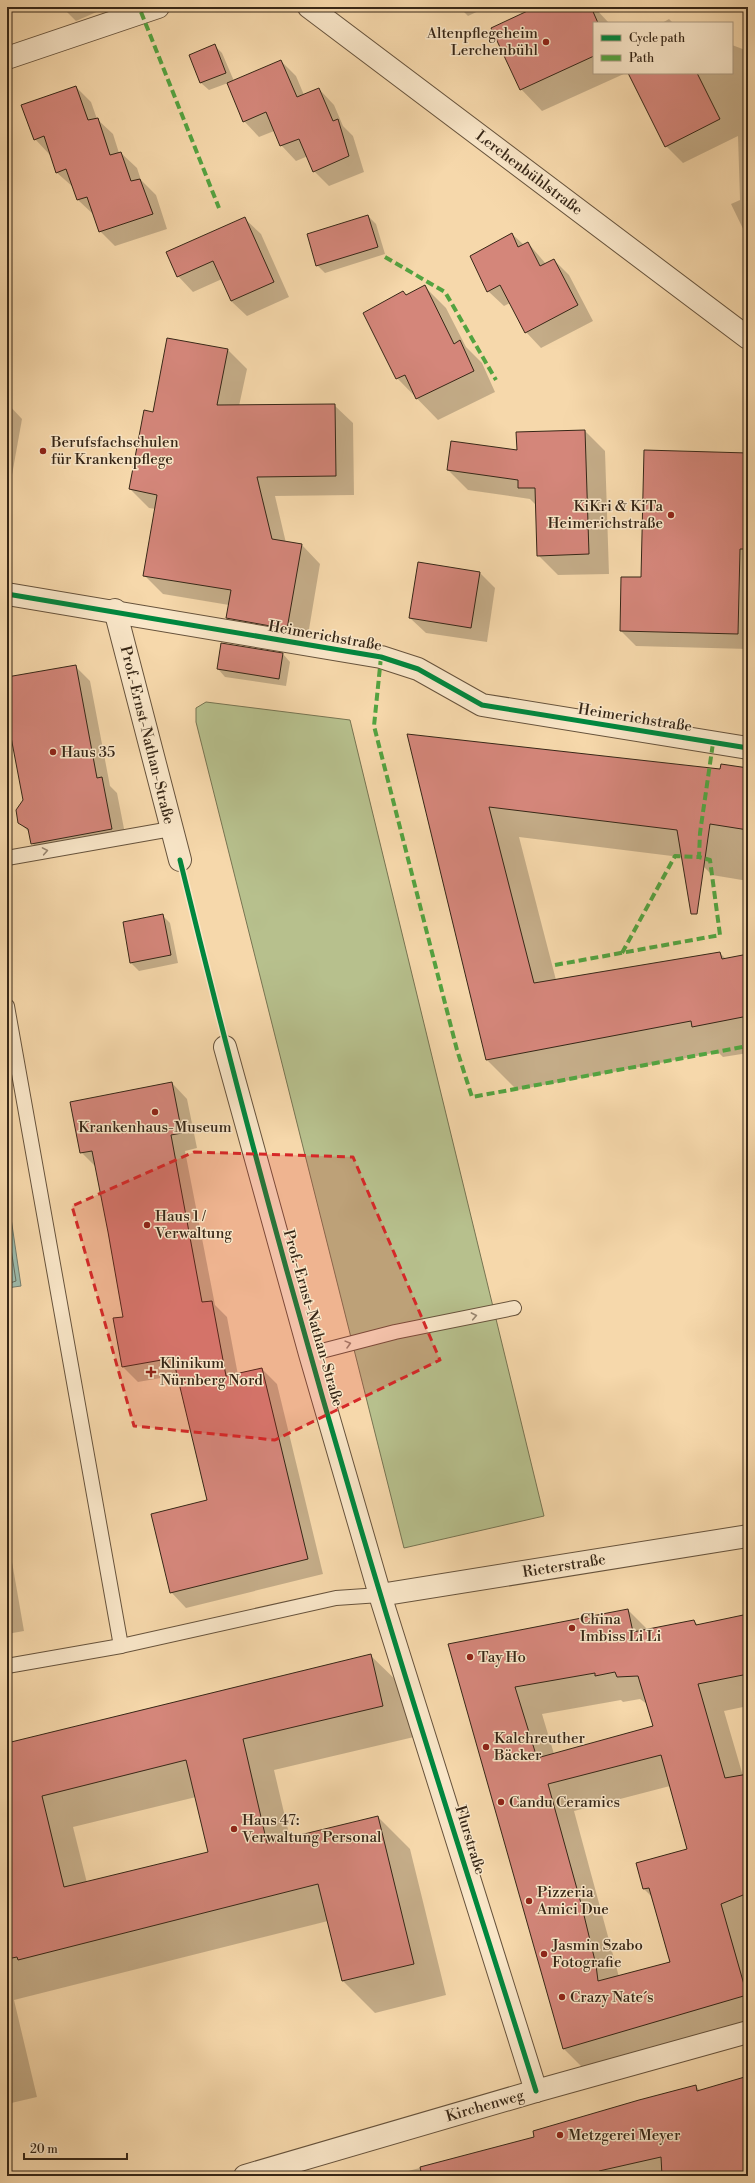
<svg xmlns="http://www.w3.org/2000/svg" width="755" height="2183" font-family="'Libre Bodoni',serif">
<rect width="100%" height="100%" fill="#f6d8ab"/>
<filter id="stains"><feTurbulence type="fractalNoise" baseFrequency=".005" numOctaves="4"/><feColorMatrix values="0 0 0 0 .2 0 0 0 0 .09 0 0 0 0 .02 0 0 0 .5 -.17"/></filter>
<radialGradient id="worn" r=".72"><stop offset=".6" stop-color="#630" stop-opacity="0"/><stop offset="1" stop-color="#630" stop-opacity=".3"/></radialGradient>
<polygon fill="#b7c08d" stroke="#777452" points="206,702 350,720 544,1516 404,1548 196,722 196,708"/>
<polygon fill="#9dbaaa" stroke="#747f6f" points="11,1218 21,1286 7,1288 7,1219"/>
<g fill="#0003" fill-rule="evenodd">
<polygon points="62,7 108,7 76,21"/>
<polygon points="459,7 487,7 468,16"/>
<polygon points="539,7 594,7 609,23 594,23 594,73 626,73 542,111 521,89"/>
<polygon points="669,19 673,23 662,23"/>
<polygon points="732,45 748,51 748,239 731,204 740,200 738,136 683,163 666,146 629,73 732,73"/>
<polygon points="215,46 222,53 234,81 281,61 296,76 304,95 319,89 334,105 343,126 353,136 364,172 329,186 314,171 308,156 296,161 281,145 274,131 259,137 244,121 228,83 209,90 201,83"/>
<polygon points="76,87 91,102 97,119 113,134 119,153 121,153 137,168 141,180 156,195 167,229 115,246 100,231 94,215 78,200 73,187 56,172 50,155 35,139"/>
<polygon points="368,216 376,224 385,254 325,273 317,265"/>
<polygon points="245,219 261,234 289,297 247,316 231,301 222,279 193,292 178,276"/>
<polygon points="512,234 524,245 528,243 546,264 554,260 569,275 593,321 541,348 526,332 510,303 504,306 488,291"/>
<polygon points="425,287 446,308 466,347 482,363 495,392 438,420 397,378 406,295"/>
<polygon points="168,339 228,350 247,369 239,406 334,405 353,423 354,495 275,496 286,543 302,545 320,564 306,647 246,637 227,618 229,605 163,594 144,575 156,509 149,508 130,489 154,413"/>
<polygon points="7,403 22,419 7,503"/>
<polygon points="585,431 605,451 609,574 558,575 538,555 536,505 530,499 468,490 448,470"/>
<polygon points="748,454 748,649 636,646 621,631 642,578"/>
<polygon points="480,573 495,588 487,642 426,633 410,618"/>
<polygon points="283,654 290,662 286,686 225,677 218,669"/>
<polygon points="75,666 90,681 110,786 117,793 127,844 47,858 32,843 30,833 19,822 24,800 13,743 7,744 7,678"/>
<polygon points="408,735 720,770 748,769 748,881 712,875 696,859 519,837 556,980 720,953 726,959 748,955 748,1053 723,1057 718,1052 517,1090 487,1060"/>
<polygon points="162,915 170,923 178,963 139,971 131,963 124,923"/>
<polygon points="172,1083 187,1099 197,1148 185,1151 215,1305 227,1317 238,1375 262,1369 277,1384 323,1574 186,1608 171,1592 209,1501 178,1375 138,1382 123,1367 114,1319 124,1317 96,1167 81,1152"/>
<polygon points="7,1533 24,1631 7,1634"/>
<path d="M628,1610L648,1630L694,1621L698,1625L748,1614V1706L724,1711L743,1776L748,1775V2030L591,2076L564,2049L449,1644ZM640,1699L647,1704L654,1726L554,1754L542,1714L621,1700L623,1702ZM670,1786L688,1850L637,1863L644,1889L652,1897L671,1962L619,1977L574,1811Z"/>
<path d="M370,1655L402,1686L414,1737L274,1770L290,1838L378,1817L410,1849L446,1995L375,2013L343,1981L328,1921L14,2000L37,2097L7,2104V1744ZM196,1797L209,1852L87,1883L73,1827Z"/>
<polygon points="748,2078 748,2176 389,2176 535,2138 696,2087 701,2091"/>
</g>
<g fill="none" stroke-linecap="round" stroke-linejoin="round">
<polyline stroke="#6a7060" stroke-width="1" points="7,1223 16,1281 7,1284"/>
</g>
<g fill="#d4867a" stroke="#372717" fill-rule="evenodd">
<polygon points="536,7 591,7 598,23 594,23 594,56 520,90 491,28"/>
<polygon points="215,44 226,73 200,83 189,55"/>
<polygon points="281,60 297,97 319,88 333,121 338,119 349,156 313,172 299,139 280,146 266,112 243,122 227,83"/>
<polygon points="628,73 697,73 720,119 665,147"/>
<polygon points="76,86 88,120 98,118 110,155 121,152 131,181 140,179 153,214 99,232 87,197 77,200 66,169 56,173 44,136 34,140 21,105"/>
<polygon points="368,215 378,247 316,266 307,234"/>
<polygon points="245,217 274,282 231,301 213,261 177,277 166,252"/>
<polygon points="512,233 518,247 528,242 540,266 554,259 578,305 525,333 500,285 487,292 470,256"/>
<polygon points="425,285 454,344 460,340 474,371 416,399 405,375 396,379 363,313 403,291 406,295"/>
<polygon points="167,338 228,349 217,405 335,404 336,476 257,477 272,539 302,544 287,629 226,618 231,590 143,576 157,495 129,489 144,410 153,412"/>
<polygon points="585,430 589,554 537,556 535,488 518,488 518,480 447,470 451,441 517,450 516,432"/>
<polygon points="644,450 748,453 748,549 740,549 738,634 620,631 621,577 641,577"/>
<polygon points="418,562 480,572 471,628 409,618"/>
<polygon points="221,643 283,653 279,679 217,669"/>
<polygon points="76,665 97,778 102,777 112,829 31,844 28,829 18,823 16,810 23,800 7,716 7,677"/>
<polygon points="407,734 720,769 721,764 748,768 748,830 710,824 697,914 691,914 677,830 489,807 534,983 720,952 722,959 748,954 748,1016 692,1027 691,1021 486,1060"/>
<polygon points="163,914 171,955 130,963 123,922"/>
<polygon points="172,1082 182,1133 171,1135 202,1302 212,1301 226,1376 262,1368 308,1559 170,1593 151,1514 207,1500 173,1358 122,1367 113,1318 123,1317 108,1232 92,1151 80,1153 70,1102"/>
<path d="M628,1609L633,1632L694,1620L696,1625L748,1614V1674L698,1684L725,1778L748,1774V1893L721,1904L747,1995L563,2049L448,1644ZM615,1672L617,1677L638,1676L653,1726L537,1758L515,1687L595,1673V1676ZM661,1755L687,1849L636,1863L643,1889L649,1888L670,1962L598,1981L596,1965L582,1907L548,1784Z"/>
<path d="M371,1654L383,1706L243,1739L267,1843L378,1816L414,1964L342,1981L318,1884L18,1960L17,1957L7,1959V1743ZM186,1760L208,1852L64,1887L42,1796Z"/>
<polygon points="748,2076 748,2176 662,2176 661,2157 599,2171 600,2176 422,2176 420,2167 534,2137 533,2131 639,2100 696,2085 697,2091"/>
</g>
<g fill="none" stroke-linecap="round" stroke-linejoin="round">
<g stroke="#67533c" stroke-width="16">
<g id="service">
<polyline points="7,858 171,829"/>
<polyline points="7,1006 121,1646"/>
<polyline points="310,1354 395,1332 514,1308"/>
<polyline points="7,1666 121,1646 336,1598 380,1595"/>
</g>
</g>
<g stroke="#67533c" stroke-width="24">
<g id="minor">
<polyline points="309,7 748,338"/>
<polyline points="7,58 158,7"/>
<polyline points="7,594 381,657 418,669 482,705 748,748"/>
<polyline points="115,610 180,860"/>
<polyline points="225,1047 310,1354 380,1595 536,2091"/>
<polyline points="380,1595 748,1536"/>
</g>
</g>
<g stroke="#67533c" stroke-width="24">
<polyline id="tertiary" points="245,2176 536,2091 748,2032"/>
</g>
<use href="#service" stroke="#f9e6c8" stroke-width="14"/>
<use href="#minor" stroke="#f9e6c8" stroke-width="22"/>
<use href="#tertiary" stroke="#f9e6c8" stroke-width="22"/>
<g stroke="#53a340" stroke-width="4" stroke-dasharray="8 4" stroke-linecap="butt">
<polyline points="141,12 219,208"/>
<polyline points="385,257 445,292 496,380"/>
<polyline points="381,657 374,726 457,1050 472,1097 748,1046"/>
<polyline points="622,953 675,856 699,857"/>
<polyline points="555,965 720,935 710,860 699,857 700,833 713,743"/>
</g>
<g stroke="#f9e6c8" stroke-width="8">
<g id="cycleway">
<polyline points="7,594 381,657 418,669 482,705 748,748"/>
<path d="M180,860C240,1106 307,1351 380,1593C430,1760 484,1925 536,2091"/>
</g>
</g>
<use href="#cycleway" stroke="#00873e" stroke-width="5"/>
</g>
<defs><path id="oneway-chevron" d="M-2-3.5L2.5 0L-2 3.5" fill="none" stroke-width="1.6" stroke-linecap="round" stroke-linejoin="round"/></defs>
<g stroke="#988670">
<use href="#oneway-chevron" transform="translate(45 851) rotate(-10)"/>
<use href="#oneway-chevron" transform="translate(474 1316) rotate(-11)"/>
<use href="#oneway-chevron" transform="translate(348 1344) rotate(-15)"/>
</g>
<path fill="#d62828" fill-opacity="0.2" stroke="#d62828" stroke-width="3" stroke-dasharray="8 5" stroke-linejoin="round" d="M194,1152L353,1157L440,1360L275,1440L134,1426L72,1206Z"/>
<g fill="#8f2418" stroke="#f9e6c8" stroke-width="1.5">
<circle cx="546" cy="42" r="4"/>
<circle cx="43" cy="451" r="4"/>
<circle cx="671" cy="515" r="4"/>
<circle cx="53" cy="752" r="4"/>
<circle cx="155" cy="1112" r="4"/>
<circle cx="147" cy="1225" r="4"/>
<path d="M149 1366h4v4h4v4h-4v4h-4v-4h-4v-4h4z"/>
<circle cx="572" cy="1628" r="4"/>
<circle cx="470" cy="1657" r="4"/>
<circle cx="486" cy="1747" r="4"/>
<circle cx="501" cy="1802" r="4"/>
<circle cx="234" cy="1829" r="4"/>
<circle cx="529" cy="1901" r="4"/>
<circle cx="544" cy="1954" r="4"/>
<circle cx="562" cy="1997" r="4"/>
<circle cx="560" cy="2135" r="4"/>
</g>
<g text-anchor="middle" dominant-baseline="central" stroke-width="3" stroke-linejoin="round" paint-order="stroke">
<g font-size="15" fill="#372717" stroke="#f9e6c8" text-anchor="start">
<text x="538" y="33" text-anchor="end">Altenpflegeheim<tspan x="538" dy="17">Lerchenbühl</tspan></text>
<text x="51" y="442">Berufsfachschulen<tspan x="51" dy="17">für Krankenpflege</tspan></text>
<text x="663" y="506" text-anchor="end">KiKri &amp; KiTa<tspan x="663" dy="17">Heimerichstraße</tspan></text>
<text x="61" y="752">Haus 35</text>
<text x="155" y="1127" text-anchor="middle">Krankenhaus-Museum</text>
<text x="155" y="1216">Haus 1 /<tspan x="155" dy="17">Verwaltung</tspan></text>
<text x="160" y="1363">Klinikum<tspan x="160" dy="17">Nürnberg Nord</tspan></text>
<text x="580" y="1619">China<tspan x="580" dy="17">Imbiss Li Li</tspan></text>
<text x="478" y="1657">Tay Ho</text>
<text x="494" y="1738">Kalchreuther<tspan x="494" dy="17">Bäcker</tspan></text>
<text x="509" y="1802">Candu Ceramics</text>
<text x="242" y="1820">Haus 47:<tspan x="242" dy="17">Verwaltung Personal</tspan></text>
<text x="537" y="1892">Pizzeria<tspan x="537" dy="17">Amici Due</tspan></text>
<text x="552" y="1945">Jasmin Szabo<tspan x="552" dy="17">Fotografie</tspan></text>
<text x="570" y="1997">Crazy Nate´s</text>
<text x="568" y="2135">Metzgerei Meyer</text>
</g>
<g font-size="15" fill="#372717" stroke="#f9e6c8">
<text transform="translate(529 173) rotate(37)">Lerchenbühlstraße</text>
<text transform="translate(325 636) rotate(10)">Heimerichstraße</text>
<text transform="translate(635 718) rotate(9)">Heimerichstraße</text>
<text transform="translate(147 735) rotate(76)">Prof.-Ernst-Nathan-Straße</text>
<text transform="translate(313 1318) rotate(74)">Prof.-Ernst-Nathan-Straße</text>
<text transform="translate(564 1566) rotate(-9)">Rieterstraße</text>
<text transform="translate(470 1840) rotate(73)">Flurstraße</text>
<text transform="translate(485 2106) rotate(-16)">Kirchenweg</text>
</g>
</g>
<rect width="755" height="2183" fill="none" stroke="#f6d8ab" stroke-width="24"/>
<rect x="8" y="8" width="739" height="2167" fill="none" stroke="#372717" stroke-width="2"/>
<rect x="12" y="12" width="731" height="2159" fill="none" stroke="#372717"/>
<rect x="593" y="22" width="140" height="52" fill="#f9e6c8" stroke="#ab9a81"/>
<rect x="601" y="35" width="20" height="6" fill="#00873e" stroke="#ab9a81"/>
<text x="629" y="42" font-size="12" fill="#372717">Cycle path</text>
<rect x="601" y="55" width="20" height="6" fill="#53a340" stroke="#ab9a81"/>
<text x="629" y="62" font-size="12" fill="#372717">Path</text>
<path d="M24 2153v6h103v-6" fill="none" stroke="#372717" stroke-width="2"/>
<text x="30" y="2153" font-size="12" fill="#372717" stroke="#f9e6c8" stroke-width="3" paint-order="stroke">20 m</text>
<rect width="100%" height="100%" filter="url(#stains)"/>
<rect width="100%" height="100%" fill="url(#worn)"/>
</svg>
